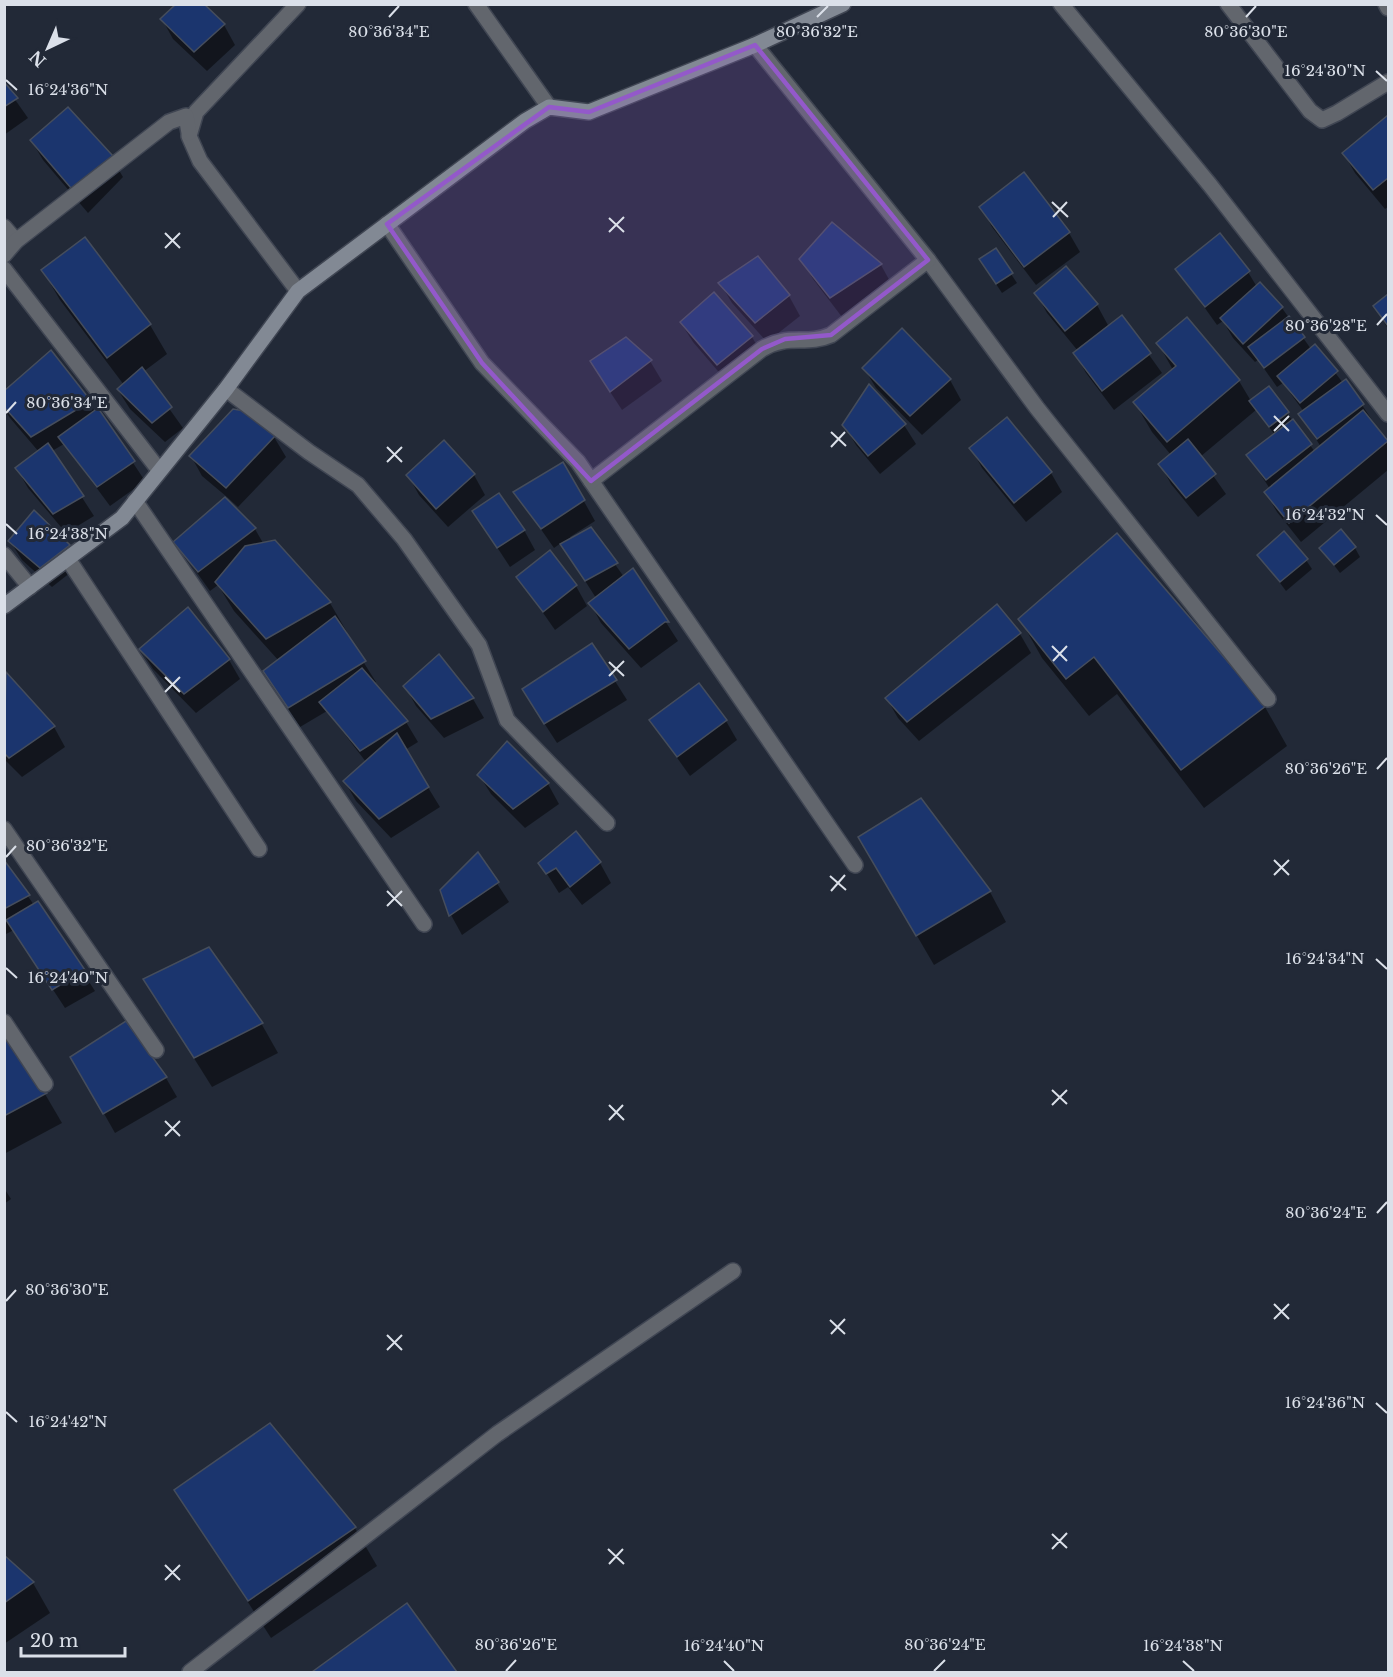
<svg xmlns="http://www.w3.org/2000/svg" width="1393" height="1677" font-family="'Libre Baskerville',serif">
<rect width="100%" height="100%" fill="#222937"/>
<g fill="#0007">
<polygon points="202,4 224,25 235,45 207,71 173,39 162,19"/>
<polygon points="4,84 28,118 4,135"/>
<polygon points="1388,117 1388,207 1385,209 1355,173 1344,154"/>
<polygon points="31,140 111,157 123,177 88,213 43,160"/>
<polygon points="981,207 1069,233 1080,252 1036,285 992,227"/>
<polygon points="832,224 881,265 892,285 842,317 813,279 801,259"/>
<polygon points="1066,268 1097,305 1109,327 1122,317 1162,373 1114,410 1086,373 1075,353 1078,351 1047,313 1036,293"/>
<polygon points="986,269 1011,274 1017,283 1002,293"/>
<polygon points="1177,269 1248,272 1257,287 1260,284 1282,308 1311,349 1315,346 1343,383 1346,381 1388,444 1388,470 1301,542 1277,512 1266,493 1270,489 1248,455 1275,435 1256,410 1200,457 1226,494 1198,517 1171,484 1160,464 1171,455 1152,432 1135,403 1173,370 1158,343 1187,319 1239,381 1251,401 1269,388 1315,452 1321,447 1300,414 1304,412 1283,383 1277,387 1258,360 1255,362 1233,338 1223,321 1217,325"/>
<polygon points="43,271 150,325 167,354 143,372 183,428 165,442 130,409 118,390 124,385 60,300"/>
<polygon points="720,283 789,296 800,316 767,342 732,303"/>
<polygon points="1388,296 1388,329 1375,306"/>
<polygon points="681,323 752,337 763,356 729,384 693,342"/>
<polygon points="650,361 662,381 622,410 603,381"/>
<polygon points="864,368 950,380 961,400 922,435 876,388"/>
<polygon points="4,393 89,402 95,412 98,410 145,481 110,506 64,444 52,451 94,516 66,533 28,488 17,469 39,452 10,418 4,409"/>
<polygon points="249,413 274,437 286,457 238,507 227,497 226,499 255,529 263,543 274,541 330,603 347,632 345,633 376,682 373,684 406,722 418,742 405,750 440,807 391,838 356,801 345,782 366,762 327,711 300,727 277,691 279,661 234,611 218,585 210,591 175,542 227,497 202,476 191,456"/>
<polygon points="844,425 904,425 916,444 880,474 856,445"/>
<polygon points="444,442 474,475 485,495 448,527 419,495 408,475"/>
<polygon points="971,448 1051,473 1062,492 1026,522 982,468"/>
<polygon points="563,464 595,521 570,537 572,539 590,529 624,577 633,571 678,641 641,668 601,623 590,603 596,598 561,543 554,548 515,492"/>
<polygon points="474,512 524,530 535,550 510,567"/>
<polygon points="1117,535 1265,707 1287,746 1204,808 1117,694 1089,716 1042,658 1020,619"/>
<polygon points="10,541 69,546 80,565 52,587 22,560"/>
<polygon points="1321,548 1355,548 1360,557 1340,573"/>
<polygon points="1259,555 1306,560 1312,569 1286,591"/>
<polygon points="518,577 576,586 587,606 555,630"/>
<polygon points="188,609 229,660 240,679 196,713 153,669 141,650"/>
<polygon points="1020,634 1031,653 919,741 898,718 887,699"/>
<polygon points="439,656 473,699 484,718 444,738 416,706 405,686"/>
<polygon points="6,674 54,727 65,747 22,777 4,759"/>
<polygon points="615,681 627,700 557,743 535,709"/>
<polygon points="651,721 726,721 737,740 690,776"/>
<polygon points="507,743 548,784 559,804 525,828 491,794 479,775"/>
<polygon points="921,800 990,892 1006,922 934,965 860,838"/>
<polygon points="576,834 600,863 611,883 582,905 568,887 559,893 540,863"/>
<polygon points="478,854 509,902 462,935 451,915 442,890"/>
<polygon points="4,862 34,905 38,903 95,991 65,1008 14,930 4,935"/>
<polygon points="145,980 261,1023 278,1053 212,1087"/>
<polygon points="4,1038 45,1094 62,1123 4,1154"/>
<polygon points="72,1057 166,1078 177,1097 115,1133"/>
<polygon points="4,1188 11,1199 4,1204"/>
<polygon points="270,1425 355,1528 377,1566 271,1638 176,1490"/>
<polygon points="4,1557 33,1583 50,1613 4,1644"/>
<polygon points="406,1605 455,1672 315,1672"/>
</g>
<g fill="#1b356e" stroke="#454d5c" stroke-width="1.5">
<polygon points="176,4 204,4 225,24 194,52 160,19"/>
<polygon points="4,82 18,98 4,107"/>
<polygon points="68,107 113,156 76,194 30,140"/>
<polygon points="1388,115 1388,178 1373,190 1342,153"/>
<polygon points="1024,172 1070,232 1024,267 979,207"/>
<polygon points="832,222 882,264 830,298 799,259"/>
<polygon points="1220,233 1250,271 1205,307 1175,269"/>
<polygon points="85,237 151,324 107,358 41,270"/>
<polygon points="996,248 1013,273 996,284 979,259"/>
<polygon points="758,256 790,295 755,323 718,283"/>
<polygon points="1066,266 1098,304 1065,331 1034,293"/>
<polygon points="1260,282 1283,307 1243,344 1220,318"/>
<polygon points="714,292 753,336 717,365 680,322"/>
<polygon points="1388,294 1388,326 1373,306"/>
<polygon points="1122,315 1151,353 1102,391 1073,353"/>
<polygon points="1289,316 1305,337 1264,368 1248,347"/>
<polygon points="1187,317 1240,380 1167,442 1133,402 1176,366 1156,343"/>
<polygon points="902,328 951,379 910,416 862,368"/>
<polygon points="626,337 652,360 610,392 590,361"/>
<polygon points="1315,344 1338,371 1300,403 1277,376"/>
<polygon points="51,350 91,401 31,437 4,407 4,391"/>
<polygon points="142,367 172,407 152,423 117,389"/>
<polygon points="1346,379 1364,404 1317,439 1298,414"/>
<polygon points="869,384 906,424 868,456 842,425"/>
<polygon points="1269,386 1289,412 1269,427 1249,401"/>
<polygon points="98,408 135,461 97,487 58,437"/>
<polygon points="233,409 250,412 275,436 226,488 189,456"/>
<polygon points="1363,410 1388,441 1289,523 1264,492"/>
<polygon points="1007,417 1052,472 1014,503 969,448"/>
<polygon points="1293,419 1312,444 1266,480 1246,455"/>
<polygon points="1188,439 1216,474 1186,498 1158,464"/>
<polygon points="444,440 475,474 436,509 406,475"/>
<polygon points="48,443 84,496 53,514 15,468"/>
<polygon points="563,462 585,500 541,529 513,492"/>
<polygon points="499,493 525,530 497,548 472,511"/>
<polygon points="225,497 256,528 198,572 173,542"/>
<polygon points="34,510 70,545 40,568 8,541"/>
<polygon points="591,527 618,563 585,581 560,544"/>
<polygon points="1341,529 1356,547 1334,565 1319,548"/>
<polygon points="1284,531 1308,559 1280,582 1257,555"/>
<polygon points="1117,533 1266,706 1181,770 1094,657 1066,679 1018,619"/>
<polygon points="275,540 331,602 266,639 215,582 245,546"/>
<polygon points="550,550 577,585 543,612 516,577"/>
<polygon points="633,568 669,622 665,622 629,649 588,603"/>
<polygon points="997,604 1021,633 907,722 885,698"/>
<polygon points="188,607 230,659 184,694 139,649"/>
<polygon points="335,616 366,661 288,708 263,671"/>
<polygon points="592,643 617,680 544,724 522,689"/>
<polygon points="439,654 474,698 431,719 403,686"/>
<polygon points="362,668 408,721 360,751 319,702"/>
<polygon points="6,672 55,726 9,758 4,753"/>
<polygon points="699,683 727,720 677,757 649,720"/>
<polygon points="397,733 429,787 379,819 343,781"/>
<polygon points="507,741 549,783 513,809 477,775"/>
<polygon points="921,798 991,891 916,936 858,837"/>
<polygon points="576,831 601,862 570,887 556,868 546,874 538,863"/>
<polygon points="478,852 499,882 449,916 440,890"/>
<polygon points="4,860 30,895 4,909"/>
<polygon points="38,901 85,970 52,990 6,920"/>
<polygon points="209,947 263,1023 194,1058 143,979"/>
<polygon points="126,1021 167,1077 103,1114 70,1057"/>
<polygon points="4,1036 47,1093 4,1116"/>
<polygon points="270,1423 356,1527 248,1601 174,1490"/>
<polygon points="4,1555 34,1582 4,1603"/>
<polygon points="407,1603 457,1672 312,1672"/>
</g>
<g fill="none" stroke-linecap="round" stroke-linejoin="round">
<g stroke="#404653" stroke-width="18">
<g id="street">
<polyline points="298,4 196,112 189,136 200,161 298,291"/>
<polyline points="476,4 549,107"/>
<polyline points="1061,4 1210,185 1388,414"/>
<polyline points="1228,4 1310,111 1322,120 1337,113 1388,82"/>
<polyline points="1386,4 1388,8"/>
<polyline points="755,45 928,260 1037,408 1268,699"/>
<polyline points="387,224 482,363 578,462 855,865"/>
<polyline points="4,227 16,241"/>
<polyline points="4,255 16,241 169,122 186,116 189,133"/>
<polyline points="4,269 159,470"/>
<polyline points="226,389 309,452 358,485 404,539 479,645 507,720 607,823"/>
<path d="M591,481L762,349C788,333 806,346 831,335L928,260"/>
<polyline points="135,501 424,924"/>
<polyline points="4,555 30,587"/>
<polyline points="68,559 259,849"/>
<polyline points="4,829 156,1050"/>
<polyline points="4,1022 45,1084"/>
<polyline points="190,1672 497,1434 733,1271"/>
</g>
</g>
<g stroke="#404653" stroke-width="18">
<polyline id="secondary" points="4,606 122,518 226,389 298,291 525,121 549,107 589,112 755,45 843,4"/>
</g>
<use href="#street" stroke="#62666d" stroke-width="15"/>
<use href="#secondary" stroke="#828994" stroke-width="15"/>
</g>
<path fill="#9359ca" fill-opacity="0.2" stroke="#9359ca" stroke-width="4.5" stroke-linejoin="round" d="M755,45L928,260L831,335L785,339L762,349L591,481L482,363L387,224L549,107L589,112Z"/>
<path fill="none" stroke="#dbe0e9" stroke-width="2" d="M389,17L399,6M817,17L828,6M1246,17L1256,6M1376,71L1387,81M6,80L17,90M1052,202L1068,217M1053,217L1067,202M609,218L624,232M609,232L624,217M165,233L180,248M165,248L180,233M1377,325L1387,314M6,413L16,402M1274,416L1289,431M1274,431L1289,416M831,432L846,446M387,447L402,462M831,447L845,432M387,462L402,447M1376,515L1387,525M6,524L17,534M1052,646L1067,661M1053,661L1067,646M609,662L624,676M609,676L624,661M165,677L180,692M165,692L180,677M1377,769L1387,758M6,857L16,846M1274,860L1289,875M1274,875L1289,860M830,876L846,890M387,891L402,906M831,891L845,875M387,906L402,891M1376,959L1387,969M6,968L17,978M1052,1090L1067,1104M609,1105L624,1120M1052,1105L1067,1090M609,1120L623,1105M165,1121L180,1136M165,1136L180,1121M1377,1213L1387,1202M6,1301L16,1290M1274,1304L1289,1319M1274,1319L1289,1304M830,1320L845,1334M831,1334L845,1319M387,1335L402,1350M387,1350L402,1335M1376,1403L1387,1413M6,1412L17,1422M1052,1534L1067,1548M608,1549L624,1564M1052,1549L1067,1533M609,1564L623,1549M165,1565L180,1580M165,1580L180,1565M724,1661L734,1671M1183,1661L1194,1671M506,1671L516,1660M934,1671L945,1660"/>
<g font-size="15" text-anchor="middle" fill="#dbe0e9" stroke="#222937" stroke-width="6" stroke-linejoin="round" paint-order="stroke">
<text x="817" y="37">80°36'32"E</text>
<text x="389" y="37">80°36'34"E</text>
<text x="1246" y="37">80°36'30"E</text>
<text x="1325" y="76">16°24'30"N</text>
<text x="68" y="95">16°24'36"N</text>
<text x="1326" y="331">80°36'28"E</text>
<text x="67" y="408">80°36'34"E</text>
<text x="1325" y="520">16°24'32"N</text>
<text x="68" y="539">16°24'38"N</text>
<text x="1326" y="774">80°36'26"E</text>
<text x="67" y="851">80°36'32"E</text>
<text x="1325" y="964">16°24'34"N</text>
<text x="68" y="983">16°24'40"N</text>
<text x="1326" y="1218">80°36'24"E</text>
<text x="67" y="1295">80°36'30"E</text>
<text x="1325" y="1408">16°24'36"N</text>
<text x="68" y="1427">16°24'42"N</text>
<text x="516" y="1650">80°36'26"E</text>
<text x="945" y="1650">80°36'24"E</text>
<text x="724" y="1651">16°24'40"N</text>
<text x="1183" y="1651">16°24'38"N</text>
</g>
<rect width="1393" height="1677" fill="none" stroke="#dbe0e9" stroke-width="12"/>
<g transform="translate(48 48) rotate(224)" stroke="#222937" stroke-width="4.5" paint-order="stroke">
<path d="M0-4.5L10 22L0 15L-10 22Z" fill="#dbe0e9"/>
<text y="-9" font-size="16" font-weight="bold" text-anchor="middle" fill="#dbe0e9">N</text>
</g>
<path d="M21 1647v9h104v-9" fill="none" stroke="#dbe0e9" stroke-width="3"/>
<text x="30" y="1647" font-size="18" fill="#dbe0e9" stroke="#222937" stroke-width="4.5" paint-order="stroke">20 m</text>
</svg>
